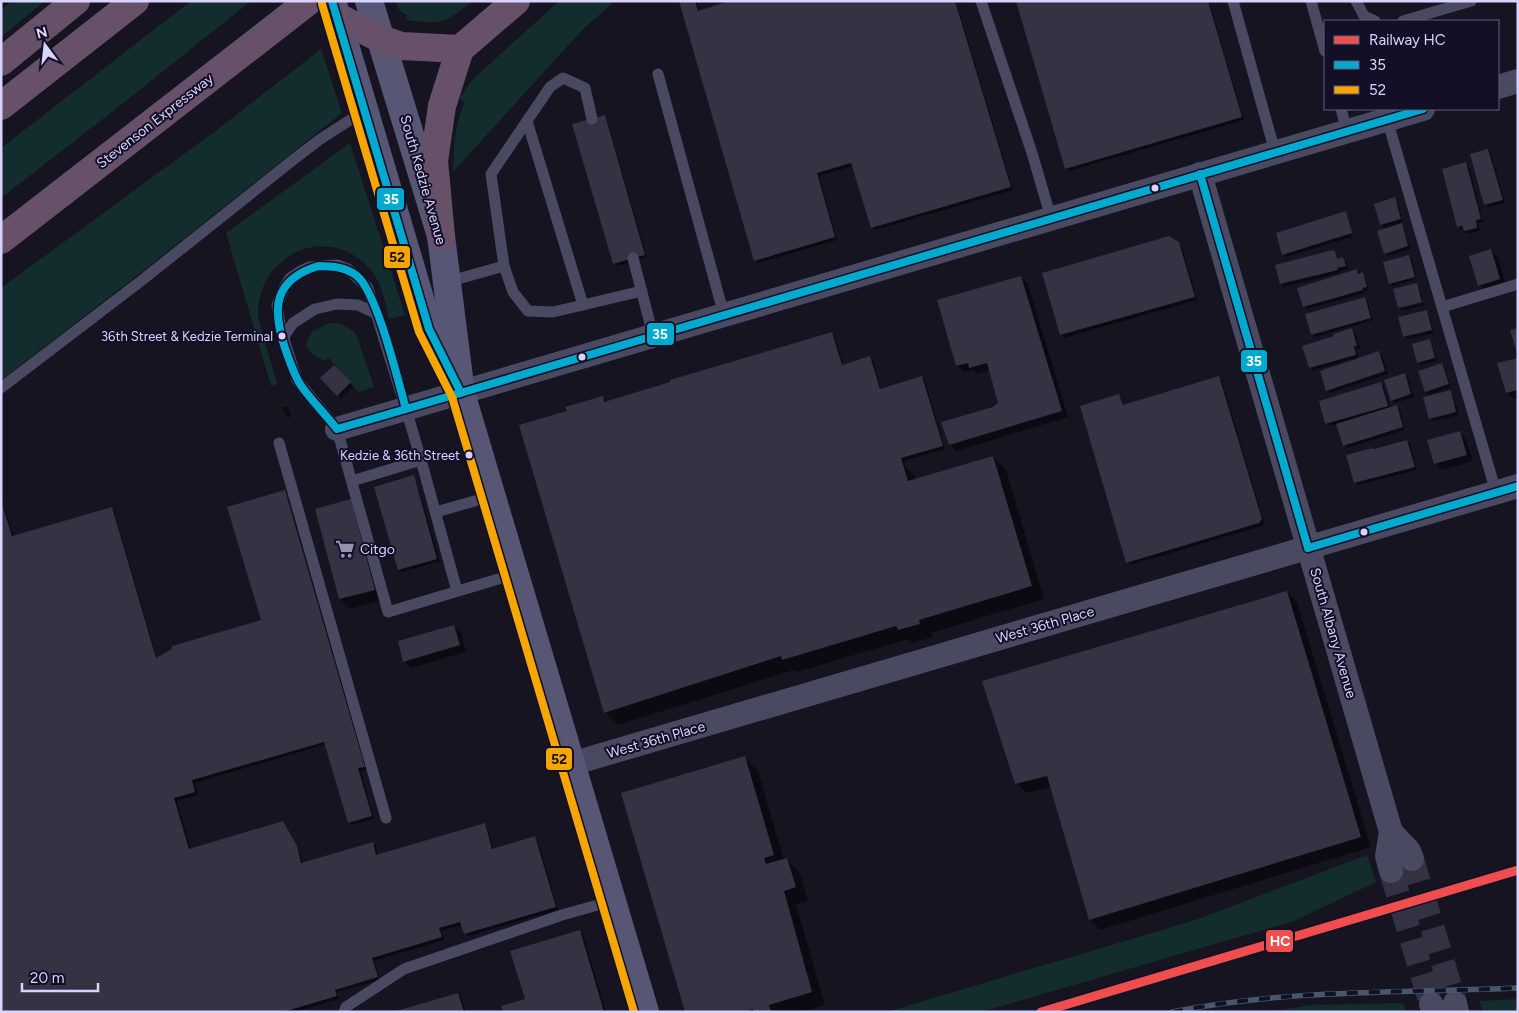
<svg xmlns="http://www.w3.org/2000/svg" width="1519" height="1013" font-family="Figtree,sans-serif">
<rect width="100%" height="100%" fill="#161421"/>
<g fill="#132c2d">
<polygon points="12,1 45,1 1,37 1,10"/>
<polygon points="191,1 251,1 117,108 1,198 1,148"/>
<path d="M395,1H473C445,23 440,25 406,20L407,15L400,11Z"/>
<path d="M559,1H615L583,29L453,172C454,147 454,124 465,102L459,99L472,80Z"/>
<polygon points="321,49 342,113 138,275 1,380 1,288 214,132"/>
<path d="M350,143L405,315L389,319C385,301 382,283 370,269C327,221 256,255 258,317L277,384L271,386L226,233Z"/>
<path d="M329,323C340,323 348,326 356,334L374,387L358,392L329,358L325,361L313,355L306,345L312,332Z"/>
<polygon points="1367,855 1376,882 1294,921 981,1012 887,1012 1195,920"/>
<polygon points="1518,999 1518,1012 1483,1012 1479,1001"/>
<polygon points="1403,1003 1406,1012 1268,1012 1310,1005"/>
</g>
<g fill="#0007">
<polygon points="680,1 696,1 700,12 734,1 956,1 1013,190 875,230 872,227 853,166 819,176 837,240 758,263 755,260"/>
<polygon points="1017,1 1209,1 1244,120 1069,171 1066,168"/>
<polygon points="604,117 607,120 647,257 617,266 614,264"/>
<polygon points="1488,150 1491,153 1505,203 1488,207 1485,204"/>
<polygon points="1466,164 1469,167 1483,222 1478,223 1480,231 1468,234 1464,229 1461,229 1458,226"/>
<polygon points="1394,199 1397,202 1403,221 1400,223 1404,228 1410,249 1388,256 1385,253 1386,229 1381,224"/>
<polygon points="1345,213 1347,215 1345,215 1352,237 1286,257 1284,254"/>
<polygon points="1178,243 1182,247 1197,300 1064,338 1061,335"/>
<polygon points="1491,251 1498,257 1506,286 1486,292 1479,285"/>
<polygon points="1334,253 1338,260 1343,259 1346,262 1348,269 1340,271 1340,273 1284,287 1281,284 1277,266"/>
<polygon points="1409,256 1412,259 1417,279 1393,286 1390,283"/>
<polygon points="1357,270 1365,277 1369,290 1364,291 1365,293 1307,309 1304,306"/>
<polygon points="1021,277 1028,284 1068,417 956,451 950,444 1000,404 990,370 977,374 973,370 964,372 958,366 938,301"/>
<polygon points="1416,284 1419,287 1423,300 1399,308 1394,290"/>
<polygon points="1364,298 1367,301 1373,320 1315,337 1312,334"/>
<polygon points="1423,303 1424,305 1402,311 1400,309"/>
<polygon points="1426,311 1429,314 1434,333 1408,339 1404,336"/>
<polygon points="1352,330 1355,333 1360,348 1356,349 1359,359 1379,352 1382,355 1388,374 1330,393 1327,390 1353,361 1352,359 1313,371 1310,368 1335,337"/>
<polygon points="832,333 835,336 843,365 870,358 873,361 881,390 922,378 925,381 945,449 904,461 905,466 915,476 916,480 993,457 1006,470 1044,599 931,633 933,637 912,643 908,639 797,672 794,670 618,725 605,712 568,412 602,397 608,402"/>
<polygon points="1429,341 1432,344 1437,361 1421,365 1418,362"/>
<polygon points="1518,359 1518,398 1514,399 1507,393 1498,364"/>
<polygon points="1442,365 1445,368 1451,387 1429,395 1426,392"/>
<polygon points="334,366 353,386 341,398 321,378"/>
<polygon points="1405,375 1408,378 1414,397 1395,403 1392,400"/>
<polygon points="1219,378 1222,381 1264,522 1262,526 1130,565 1127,562 1119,396 1122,399 1124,406"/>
<polygon points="1381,384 1384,387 1390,409 1397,407 1400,410 1405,430 1347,448 1344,445 1337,424 1330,426 1327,423"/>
<polygon points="1450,391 1453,394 1459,415 1433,421 1430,418"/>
<polygon points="286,406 289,409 291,416 288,418 282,407"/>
<polygon points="1460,432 1466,439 1473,461 1442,470 1435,463"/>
<polygon points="1407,441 1410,444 1417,470 1358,485 1355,482 1374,451"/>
<polygon points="413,477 416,480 440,561 402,572 399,569"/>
<polygon points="284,492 287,495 367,770 361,771 374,819 352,825 349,822 326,744 195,783 198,795 177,801 191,850 282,822 299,851 303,864 373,843 376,846 378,856 484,824 487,827 494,850 535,838 538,841 558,910 468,936 465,933 463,925 441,931 444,940 374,961 380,980 337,992 339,999 295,1012 1,1012 1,498 14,537 111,508 114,511 157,659 263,621"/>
<polygon points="316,510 361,511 384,600 350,609 340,599"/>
<polygon points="1287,592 1297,602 1371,847 1100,930 1090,919 1051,787 1027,793 1016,783"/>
<polygon points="454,627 461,633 466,652 411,668 404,661"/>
<polygon points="744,757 758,771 784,860 786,859 800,873 808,901 796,904 825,1005 802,1012 687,1012"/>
<polygon points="580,932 583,935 606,1012 504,1012 526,1000"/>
<polygon points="458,994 461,997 466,1012 398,1012"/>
</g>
<g fill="#343243">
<polygon points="679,1 695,1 698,11 730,1 955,1 1011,187 871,228 851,163 817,173 835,237 754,261"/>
<polygon points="1016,1 1208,1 1242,117 1065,169"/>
<polygon points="605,115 645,255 613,264 572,124"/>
<polygon points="1488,149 1503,200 1484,205 1470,154"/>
<polygon points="1466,162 1481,219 1476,220 1477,228 1464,231 1462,226 1457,227 1442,169"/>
<polygon points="1395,197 1401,219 1380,225 1374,204"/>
<polygon points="1346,211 1352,233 1282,255 1276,233"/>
<polygon points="1402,223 1408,246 1384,254 1377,231"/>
<polygon points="1169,236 1179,242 1195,297 1060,335 1042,273"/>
<polygon points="1491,249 1500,279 1478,286 1469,256"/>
<polygon points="1333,250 1335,252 1337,259 1343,257 1346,266 1337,268 1338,270 1280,284 1275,265"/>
<polygon points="1409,255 1415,277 1389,284 1383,262"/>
<polygon points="1357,269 1358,274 1363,272 1367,287 1362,288 1363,290 1303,307 1297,288"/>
<polygon points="1021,276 1062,411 949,445 941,422 993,407 998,403 987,363 969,368 968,363 956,366 937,300"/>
<polygon points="1417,283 1422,302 1398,308 1393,289"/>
<polygon points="1365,297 1371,318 1311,335 1305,314"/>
<polygon points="1427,310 1432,330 1403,337 1398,317"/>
<polygon points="1352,328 1357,346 1354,346 1356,355 1309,368 1302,346 1334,336 1333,334"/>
<polygon points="1518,328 1518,353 1517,353 1510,330"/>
<polygon points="832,332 842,365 870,356 880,389 922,376 943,446 901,458 908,481 993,456 1032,586 919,620 920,624 898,630 896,626 782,660 781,656 604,713 519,425 567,411 565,407 603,396 604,402 670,382 670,380"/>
<polygon points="1430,339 1435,358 1417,363 1412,344"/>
<polygon points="1379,351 1385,371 1326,391 1320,371"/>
<polygon points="1518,358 1518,390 1506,393 1497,363"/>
<polygon points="1442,363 1449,384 1425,392 1418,371"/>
<polygon points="334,365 351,382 337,396 320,378"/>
<polygon points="1405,373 1411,394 1391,401 1384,380"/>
<polygon points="1219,376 1262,519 1259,523 1126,563 1080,406 1119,394 1123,405"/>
<polygon points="1381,382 1388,406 1325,424 1319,401"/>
<polygon points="1451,390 1456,412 1429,419 1423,397"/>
<polygon points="1397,405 1403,427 1343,446 1336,424"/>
<polygon points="1460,431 1467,455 1434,464 1427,440"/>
<polygon points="1407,440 1415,467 1354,483 1346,455 1373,448 1374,449"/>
<polygon points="414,475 437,559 398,570 374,487"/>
<polygon points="285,490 365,767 358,768 372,816 348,823 324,742 192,780 195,792 174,798 189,849 283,821 297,846 301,863 373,842 376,855 485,823 492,849 535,836 556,907 464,934 460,922 439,928 442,937 372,958 378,977 335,990 337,996 283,1012 1,1012 1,500 12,536 112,507 156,658 172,649 172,646 261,620 227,507"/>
<polygon points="351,499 375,590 339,599 315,509"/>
<polygon points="1287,591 1361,837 1089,920 1047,776 1015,784 982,681"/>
<polygon points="454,625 460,645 403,662 398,641"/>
<polygon points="745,756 774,855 764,858 766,864 787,858 796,887 784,891 812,992 769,1005 771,1012 753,1012 753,1009 745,1012 685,1012 621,793"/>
<polygon points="580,930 604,1012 503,1012 501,1006 525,999 510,951"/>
<polygon points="458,993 464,1012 396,1012 396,1011"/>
</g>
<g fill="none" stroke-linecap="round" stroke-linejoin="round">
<g stroke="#333142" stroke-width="24" stroke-dasharray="24 12" stroke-linecap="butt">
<polyline points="1412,859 1455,1003"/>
<polyline points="1391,871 1431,1004"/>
</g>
<g stroke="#4a4962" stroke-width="11">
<polyline points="981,1 1032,153 1051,218"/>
<polyline points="1233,1 1275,152"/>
<polyline points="1311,1 1325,51"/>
<polyline points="1356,1 1364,16 1375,21"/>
<polyline points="1403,21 1471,1"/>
<polyline points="658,74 724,315"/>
<polyline points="1341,109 1347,131"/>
<polyline points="592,119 585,88 563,78 550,87 491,174 504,266 513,292 528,311 553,312 642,291"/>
<polyline points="1387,119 1496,492"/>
<polyline points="527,121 583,305"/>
<polyline points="633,258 653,335"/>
<polyline points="447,282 504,266"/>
<polyline points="1442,307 1518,284"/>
<polyline points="283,338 293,323 315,309 337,304 358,305 377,314"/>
<polyline points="1,388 141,281 293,160 319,140 364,111"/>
<polyline points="279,443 386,818"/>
<polyline points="421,460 406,409 368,288 348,269 337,265 309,267 299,272 290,278 285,286 277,305 281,330 297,380 337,429 388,612 515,574"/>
<polyline points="352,481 421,460 457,591"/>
<polyline points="436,512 492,496"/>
<polyline points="344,1012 346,1007 404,969 562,915 612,901"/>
</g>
<g stroke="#4a4962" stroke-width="24">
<polyline points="1498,87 1518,81"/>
<polyline points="1200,174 1391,832 1409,851 1412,859"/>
<polyline points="337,429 1423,109"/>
<polyline points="571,764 1518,486"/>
<polyline points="1391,832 1387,856 1391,871"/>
<polyline points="1455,1003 1457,1012"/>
<polyline points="1431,1004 1434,1012"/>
</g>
<g stroke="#575674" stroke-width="28">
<polyline points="332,1 429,329 453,376"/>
<polyline points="369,1 441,236 461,393 645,1012"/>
</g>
<g stroke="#67516a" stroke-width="28">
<polyline points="336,16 381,39 401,46 460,49"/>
<polyline points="1,62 76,1"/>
<polyline points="1,106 135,1"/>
<polyline points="441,236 434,161 442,106 460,49 516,1"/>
<polyline points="1,240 309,1"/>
</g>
<g stroke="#43596b" stroke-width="5.5">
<path id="rail" d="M1172,1012C1286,989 1403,993 1518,988"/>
</g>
<use href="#rail" stroke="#130f26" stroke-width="4" stroke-dasharray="11" stroke-linecap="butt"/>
<g stroke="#130f26" stroke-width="11">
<g id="bus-1">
<polyline points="332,1 429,329 461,393"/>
<polyline points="1200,174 1308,548"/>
<path d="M318,266C332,266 346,267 357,276C377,292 398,381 406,409L337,429C326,415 313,402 302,387C294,376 290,362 285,348C272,309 273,280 318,266Z"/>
<polyline points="406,409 1423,109"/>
<polyline points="1308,548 1518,486"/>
</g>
</g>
<g stroke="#130f26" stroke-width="11">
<polyline id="bus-2" points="322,4 419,332 452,397 634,1012"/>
</g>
<use href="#bus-1" stroke="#00a9ce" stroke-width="8"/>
<use href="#bus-2" stroke="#f7a600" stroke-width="8"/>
<g stroke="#130f26" stroke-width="12">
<polyline id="rail-1" points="1041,1012 1518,870"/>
</g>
<use href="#rail-1" stroke="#f04e4e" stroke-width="9"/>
</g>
<defs>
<g id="supermarket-bare" transform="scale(1.5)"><path d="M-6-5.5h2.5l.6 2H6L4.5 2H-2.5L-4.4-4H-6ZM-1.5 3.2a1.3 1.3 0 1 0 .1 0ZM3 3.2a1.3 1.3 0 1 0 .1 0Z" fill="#9591b1" stroke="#130f26" stroke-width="2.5" paint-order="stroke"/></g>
</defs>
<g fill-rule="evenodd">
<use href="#supermarket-bare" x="345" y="549"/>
</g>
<g fill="#d9d4ff" stroke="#130f26" stroke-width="2">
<circle cx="1155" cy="188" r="4.5"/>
<circle cx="282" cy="336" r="4.5"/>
<circle cx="582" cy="357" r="4.5"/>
<circle cx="469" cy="455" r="4.5"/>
<circle cx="1364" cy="532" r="4.5"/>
</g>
<g text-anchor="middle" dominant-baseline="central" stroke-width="4" stroke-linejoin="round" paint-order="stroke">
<g font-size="13" fill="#d9d4ff" stroke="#130f26" text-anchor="end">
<text x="273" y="336">36th Street &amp; Kedzie Terminal</text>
<text x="460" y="455">Kedzie &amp; 36th Street</text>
</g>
<g font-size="14" fill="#d9d4ff" stroke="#130f26">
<text transform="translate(155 121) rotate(-38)">Stevenson Expressway</text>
<text transform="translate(423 180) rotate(74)">South Kedzie Avenue</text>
<text transform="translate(1045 625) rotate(-16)">West 36th Place</text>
<text transform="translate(1333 633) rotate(74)">South Albany Avenue</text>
<text transform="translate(656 740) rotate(-16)">West 36th Place</text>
</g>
<g font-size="14" fill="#d9d4ff" stroke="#130f26" text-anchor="start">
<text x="360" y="549">Citgo</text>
</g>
</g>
<g stroke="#130f26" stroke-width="2">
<rect x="376" y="187" width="29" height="24" rx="5" fill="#00a9ce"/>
<rect x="383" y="245" width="28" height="24" rx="5" fill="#f7a600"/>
<rect x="646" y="322" width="29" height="24" rx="5" fill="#00a9ce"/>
<rect x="1240" y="349" width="28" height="24" rx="5" fill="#00a9ce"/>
<rect x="545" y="747" width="28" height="24" rx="5" fill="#f7a600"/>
<rect x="1265" y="929" width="29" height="24" rx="5" fill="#f04e4e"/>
</g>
<g font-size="14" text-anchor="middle" font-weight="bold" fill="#fff">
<text x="391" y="204">35</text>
<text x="660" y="339">35</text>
<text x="1254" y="366">35</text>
<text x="1280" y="946">HC</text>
</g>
<g font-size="14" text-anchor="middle" font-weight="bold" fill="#111">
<text x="397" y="262">52</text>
<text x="559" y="764">52</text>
</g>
<rect width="1519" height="1013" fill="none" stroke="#d9d4ff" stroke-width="5"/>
<rect x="1324" y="20" width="175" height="90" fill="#130f26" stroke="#625e7d"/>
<rect x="1334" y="36" width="25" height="8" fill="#f04e4e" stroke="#625e7d"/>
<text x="1369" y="45" font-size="15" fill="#d9d4ff">Railway HC</text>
<rect x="1334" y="61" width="25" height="8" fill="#00a9ce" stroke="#625e7d"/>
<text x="1369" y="70" font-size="15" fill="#d9d4ff">35</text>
<rect x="1334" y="86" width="25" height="8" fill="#f7a600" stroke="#625e7d"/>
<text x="1369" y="95" font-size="15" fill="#d9d4ff">52</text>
<g transform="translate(45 45) rotate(345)" stroke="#130f26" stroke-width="4" paint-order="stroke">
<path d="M0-4L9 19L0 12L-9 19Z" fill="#d9d4ff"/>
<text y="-8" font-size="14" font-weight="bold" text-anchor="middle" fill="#d9d4ff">N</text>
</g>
<path d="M22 983v8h76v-8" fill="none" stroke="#d9d4ff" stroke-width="2.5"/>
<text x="30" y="983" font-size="15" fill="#d9d4ff" stroke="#130f26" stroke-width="4" paint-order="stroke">20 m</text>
</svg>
